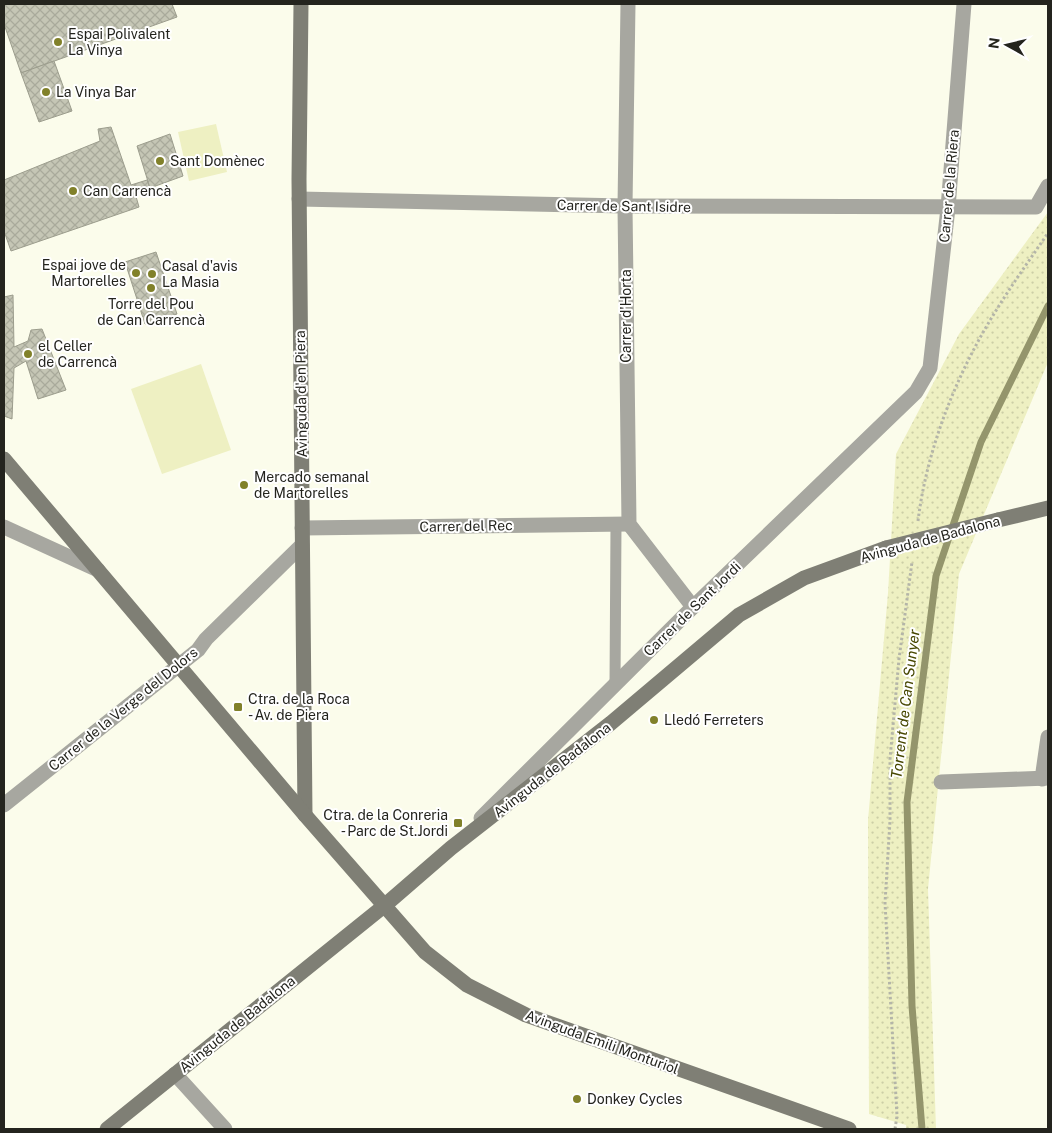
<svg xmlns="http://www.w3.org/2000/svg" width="1052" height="1133" font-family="'Public Sans',sans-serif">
<defs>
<pattern id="grass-dots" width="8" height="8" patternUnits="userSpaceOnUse" patternTransform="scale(1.25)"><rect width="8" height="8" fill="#eef0c2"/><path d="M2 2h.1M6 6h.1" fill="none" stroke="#cccea6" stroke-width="1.8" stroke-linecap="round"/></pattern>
<pattern id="building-cross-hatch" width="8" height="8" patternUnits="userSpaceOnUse" patternTransform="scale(1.25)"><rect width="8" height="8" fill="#c5c6b5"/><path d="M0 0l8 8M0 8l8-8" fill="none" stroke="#a9aa9b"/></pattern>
</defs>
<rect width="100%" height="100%" fill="#fbfceb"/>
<polygon fill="url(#grass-dots)" points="1048,212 1048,362 959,574 928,889 936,1129 906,1129 906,1125 869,1114 868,820 888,593 896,454 959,334"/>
<g fill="#eef0c2">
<polygon points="216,124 227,172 189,181 178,132"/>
<polygon points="201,364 231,450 162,474 131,389"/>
</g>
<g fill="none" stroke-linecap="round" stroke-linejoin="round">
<polyline stroke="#94956c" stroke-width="7" points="922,1129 912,1006 907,802 936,576 981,442 1048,306"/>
</g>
<g fill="url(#building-cross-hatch)" stroke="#9c9d8d">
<polygon points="4,4 172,4 177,17 21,73 4,24"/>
<polygon points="54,61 72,111 39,122 21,73"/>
<polygon points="111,127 131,185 147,180 150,188 135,193 139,207 11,251 4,231 4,180 100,141 98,129"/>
<polygon points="170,134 183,176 150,188 137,146"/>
<polygon points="156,252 177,314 145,324 125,262"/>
<polygon points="13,295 14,347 28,341 31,330 42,329 66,390 38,399 26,361 14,368 12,419 4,416 4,297"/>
</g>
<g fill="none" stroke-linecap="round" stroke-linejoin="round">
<g stroke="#b4b5a8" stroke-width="3" stroke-dasharray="2.5 2.5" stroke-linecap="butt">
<path d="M918,521C927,447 958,371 997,309C1013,283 1031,258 1048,233"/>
<polyline points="895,1129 897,1116 885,903 890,821 890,759 899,659 912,562"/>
</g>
<polyline stroke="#a7a7a0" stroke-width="11" points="615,685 616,525"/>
<g stroke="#a7a7a0" stroke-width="15">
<polyline points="628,4 625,206 629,524 693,607"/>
<polyline points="299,199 625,206 1036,207 1048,186"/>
<polyline points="4,527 98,570"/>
<polyline points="302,528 629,524"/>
<polyline points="1042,779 1048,737"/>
<polyline points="941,782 1048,778"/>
<polyline points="4,805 198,650 206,639 302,545"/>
<polyline points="481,818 693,607 916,392 930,368 948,208 964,4"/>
<polyline points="175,1074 225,1129"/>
</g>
<g stroke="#7f7f75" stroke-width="15">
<polyline points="301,4 299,179 305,815"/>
<polyline points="4,459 305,815 425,952 467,985 526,1015 849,1129"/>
<polyline points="998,520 1048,508"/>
<polyline points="107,1129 384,906 451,848 611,723 739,615 804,578 886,548"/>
</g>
<polyline stroke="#7f7f75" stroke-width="15" points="886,548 998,520"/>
</g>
<g fill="#81812a" stroke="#fff" stroke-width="2">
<circle cx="58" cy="42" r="5"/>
<circle cx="46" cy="92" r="5"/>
<circle cx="160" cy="161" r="5"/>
<circle cx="73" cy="191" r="5"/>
<circle cx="136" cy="273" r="5"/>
<circle cx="152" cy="274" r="5"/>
<circle cx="151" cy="288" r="5"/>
<circle cx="28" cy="354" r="5"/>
<circle cx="244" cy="485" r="5"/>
<rect x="233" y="702" width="10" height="10" rx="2.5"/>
<circle cx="654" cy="720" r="5"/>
<rect x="453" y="818" width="10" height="10" rx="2.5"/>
<circle cx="577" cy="1099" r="5"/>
</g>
<g text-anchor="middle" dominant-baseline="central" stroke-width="4" stroke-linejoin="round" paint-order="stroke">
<g font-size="14" fill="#24241e" stroke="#fff" text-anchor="start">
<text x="68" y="34">Espai Polivalent<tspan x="68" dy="16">La Vinya</tspan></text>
<text x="56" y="92">La Vinya Bar</text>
<text x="170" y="161">Sant Domènec</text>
<text x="83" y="191">Can Carrencà</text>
<text x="126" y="265" text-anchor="end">Espai jove de<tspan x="126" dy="16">Martorelles</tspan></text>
<text x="162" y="266">Casal d'avis<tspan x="162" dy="16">La Masia</tspan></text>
<text x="151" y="304" text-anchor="middle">Torre del Pou<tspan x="151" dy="16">de Can Carrencà</tspan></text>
<text x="38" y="346">el Celler<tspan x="38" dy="16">de Carrencà</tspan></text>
<text x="254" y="477">Mercado semanal<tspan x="254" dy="16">de Martorelles</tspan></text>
<text x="248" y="699">Ctra. de la Roca<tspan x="248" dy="16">- Av. de Piera</tspan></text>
<text x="664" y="720">Lledó Ferreters</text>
<text x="448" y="815" text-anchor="end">Ctra. de la Conreria<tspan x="448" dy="16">- Parc de St.Jordi</tspan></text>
<text x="587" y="1099">Donkey Cycles</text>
</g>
<g font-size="14" fill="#24241e" stroke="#fff">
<text transform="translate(949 186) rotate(-85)">Carrer de la Riera</text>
<text transform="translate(624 206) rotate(1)">Carrer de Sant Isidre</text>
<text transform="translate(626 316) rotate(-90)">Carrer d'Horta</text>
<text transform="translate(301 394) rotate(-91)">Avinguda d'en Piera</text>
<text transform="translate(466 526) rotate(-1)">Carrer del Rec</text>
<text transform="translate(930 539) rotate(-15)">Avinguda de Badalona</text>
<text transform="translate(692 609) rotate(-44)">Carrer de Sant Jordi</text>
<text transform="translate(123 709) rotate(-39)">Carrer de la Verge del Dolors</text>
<text transform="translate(552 770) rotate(-38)">Avinguda de Badalona</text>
<text transform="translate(237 1024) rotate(-39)">Avinguda de Badalona</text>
<text transform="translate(602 1042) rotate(20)">Avinguda Emili Monturiol</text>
</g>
<g font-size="15" font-style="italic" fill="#474700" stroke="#fff">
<text transform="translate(905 704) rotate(-83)">Torrent de Can Sunyer</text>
</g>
</g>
<rect width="1052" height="1133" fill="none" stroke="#24241e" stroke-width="10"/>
<g transform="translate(1007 45) rotate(278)" stroke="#ffffff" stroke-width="4" paint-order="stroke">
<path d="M0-4L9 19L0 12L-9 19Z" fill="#24241e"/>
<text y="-8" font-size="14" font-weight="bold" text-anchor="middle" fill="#24241e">N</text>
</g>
</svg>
